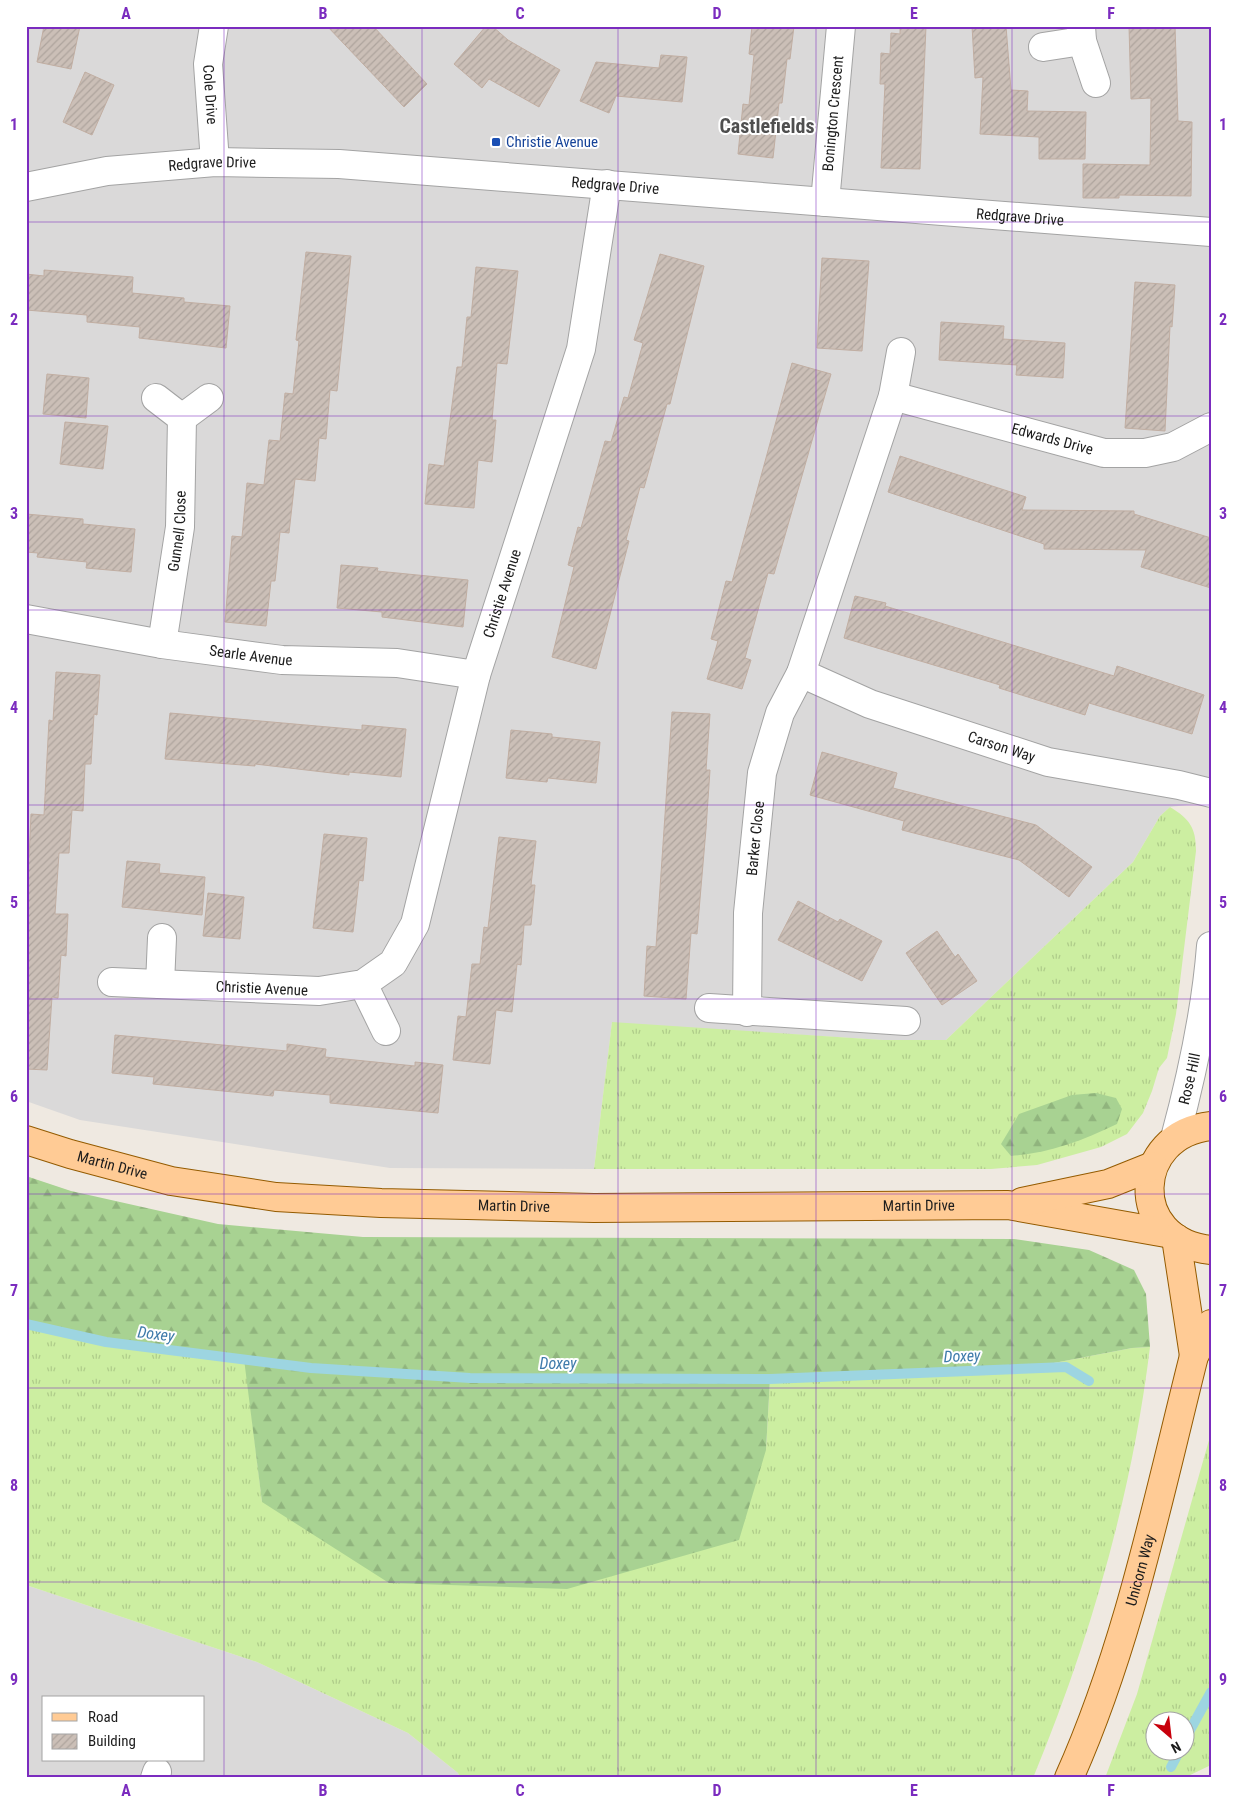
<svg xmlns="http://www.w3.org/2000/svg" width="1237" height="1804" font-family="'Roboto Condensed',sans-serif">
<defs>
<pattern id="grass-tufts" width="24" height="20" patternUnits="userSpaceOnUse" patternTransform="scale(1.25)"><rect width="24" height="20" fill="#cceea1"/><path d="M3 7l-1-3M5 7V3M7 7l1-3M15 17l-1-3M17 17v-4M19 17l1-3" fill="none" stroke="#afcc8a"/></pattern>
<pattern id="forest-firs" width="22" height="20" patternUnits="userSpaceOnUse" patternTransform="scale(1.25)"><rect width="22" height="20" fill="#a8d292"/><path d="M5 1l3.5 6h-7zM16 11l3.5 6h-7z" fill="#90b47d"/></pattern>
<pattern id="building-hatch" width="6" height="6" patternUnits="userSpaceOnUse" patternTransform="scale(1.25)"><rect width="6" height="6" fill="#cbbfb7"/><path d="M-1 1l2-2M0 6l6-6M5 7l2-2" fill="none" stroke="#aea49d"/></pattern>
</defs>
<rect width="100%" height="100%" fill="#efe9e1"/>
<g fill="#dad9d9" fill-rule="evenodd">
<polygon points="26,26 1211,26 1211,802 1170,807 1160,816 1133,862 946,1040 883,1040 612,1023 594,1169 390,1168 80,1120 26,1101"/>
<path d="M26,1585L257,1662L408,1733L458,1773L460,1778H26ZM44,1698H204V1760H44Z"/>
</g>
<g fill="url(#grass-tufts)" fill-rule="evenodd">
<path d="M1170,807C1190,819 1196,828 1196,851L1176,1014L1167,1058L1159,1068L1152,1091L1143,1113L1127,1134L1101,1147L1037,1165L991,1169H594L612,1022L883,1040H946L1133,862L1160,816Z"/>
<path d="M26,1324L106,1342L245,1359L262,1502L766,1450L770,1379L991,1375L1132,1348L1150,1347C1132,1495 1090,1640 1033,1778H460L458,1773L408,1733L257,1662L26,1585Z"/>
<path d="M1211,1433V1765L1184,1778H1105L1137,1694ZM1154,1722H1184V1752H1154Z"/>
</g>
<g fill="url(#forest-firs)">
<path d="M1096,1093L1116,1098L1122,1109L1117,1124C1082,1141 1049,1153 1011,1156L1001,1144L1019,1114L1072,1095Z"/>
<polygon points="26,1176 71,1191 218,1224 363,1237 1014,1239 1089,1250 1134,1270 1146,1294 1150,1347 1132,1348 991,1375 770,1379 766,1450 739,1540 567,1589 389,1583 262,1502 244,1359 106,1342 26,1324"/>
</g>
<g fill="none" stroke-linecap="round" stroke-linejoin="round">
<g stroke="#9dd5e1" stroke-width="10">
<polyline points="26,1324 106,1342 311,1368 470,1378 770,1379 1066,1367 1089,1381"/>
<polyline points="1184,1741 1211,1692"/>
<polyline points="1171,1767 1179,1752"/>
</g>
</g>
<g fill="url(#building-hatch)" stroke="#c1aea2">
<polygon points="44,26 80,26 71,69 37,62"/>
<polygon points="327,26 373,26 427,84 404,107"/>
<polygon points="486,26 492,26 508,40 560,70 539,107 489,79 482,88 454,64"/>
<polygon points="752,26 794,26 790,59 787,59 782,103 779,103 773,158 738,154 743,104 749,105 754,55 749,54"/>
<polygon points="900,26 926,26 920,169 881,168 885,84 880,84 881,53 890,54 891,33 900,34"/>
<polygon points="972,26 1006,26 1011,90 1028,91 1027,111 1086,112 1085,159 1039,159 1039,137 980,134 983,77 975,78"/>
<polygon points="1129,26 1175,26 1178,121 1192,122 1191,196 1119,195 1119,198 1083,198 1083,164 1150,165 1151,98 1131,99"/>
<polygon points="661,55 687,57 682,102 616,96 609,113 580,101 596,62 659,68"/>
<polygon points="85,72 114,85 92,135 63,122"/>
<polygon points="306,252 351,256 337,391 330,390 326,439 319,438 315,481 295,479 289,533 280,532 275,581 271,581 266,626 225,622 232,536 242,537 247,483 264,485 269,440 280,441 285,393 293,394 299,341 296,340"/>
<polygon points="660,254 704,266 670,404 667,404 644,488 640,487 626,540 629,541 596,669 552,657 574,567 568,565 578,527 581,528 605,441 611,442 624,397 628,398 643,343 634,340"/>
<polygon points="822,258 869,261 862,351 817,348"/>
<polygon points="476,267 518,271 507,364 497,363 492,420 496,420 492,462 478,460 474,508 425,504 429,464 444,466 457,367 462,367 467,317 471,317"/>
<polygon points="44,270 133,277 132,293 184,298 184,302 230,306 226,348 139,338 140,327 87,322 87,315 26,310 26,274 44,276"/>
<polygon points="1135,282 1175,285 1172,327 1170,326 1165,431 1125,428"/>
<polygon points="941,322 1004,326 1003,339 1065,343 1063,378 1016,375 1017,365 939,360"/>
<polygon points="792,363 831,374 774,574 768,573 745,658 751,660 742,689 707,679 718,641 711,639 726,581 732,582"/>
<polygon points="47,374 89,378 86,418 43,414"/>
<polygon points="65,422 108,426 103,469 60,464"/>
<polygon points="900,456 1026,497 1022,510 1134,511 1134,514 1211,538 1211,588 1141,567 1146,550 1044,549 1044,544 888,492"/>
<polygon points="26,514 83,519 83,524 135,529 131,572 86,568 87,562 37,557 38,553 26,552"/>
<polygon points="341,565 378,568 377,571 468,580 463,627 382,617 382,612 337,608"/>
<polygon points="855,596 886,603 885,606 1114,676 1117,666 1204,695 1192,734 1089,703 1085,715 999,688 1000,685 844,638"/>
<polygon points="56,672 100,675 97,715 94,714 91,764 85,764 83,811 72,810 69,853 59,853 55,914 68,914 66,956 61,955 58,998 52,997 47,1070 26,1069 26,858 29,858 31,814 44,815 49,720 53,721"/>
<polygon points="672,712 710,714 706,770 710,770 706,829 697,934 691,933 686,999 644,996 647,946 656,947"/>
<polygon points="170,713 362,730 362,725 406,729 401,777 349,772 349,775 255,764 255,766 165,759"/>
<polygon points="511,730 552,734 552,737 600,742 596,783 548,778 547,782 506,778"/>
<polygon points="822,752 897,773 893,788 1036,825 1092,867 1069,897 1019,860 902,830 904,821 810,795"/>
<polygon points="324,834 367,838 363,881 359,880 353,932 313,928"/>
<polygon points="499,837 536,841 531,885 535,885 531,925 524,925 521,965 517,964 512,1012 496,1010 490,1064 453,1060 458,1016 466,1017 472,964 480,964 484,927 488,928"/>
<polygon points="127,861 160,864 159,873 205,877 202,915 122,907"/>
<polygon points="208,893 244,897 240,939 203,936"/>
<polygon points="798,901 838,922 840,919 882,941 862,981 778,940"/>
<polygon points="937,931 955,957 958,954 977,981 942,1005 906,953"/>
<polygon points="115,1035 287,1051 287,1044 326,1049 325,1057 415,1066 415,1062 443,1065 438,1113 330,1103 330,1095 274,1090 273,1096 153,1084 154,1077 112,1073"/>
</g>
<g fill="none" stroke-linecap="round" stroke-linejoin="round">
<g stroke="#a3a3a3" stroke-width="30">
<g id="minor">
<path id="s1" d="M214,26L208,64L215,162"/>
<polyline points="1081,26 1082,41 1096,83"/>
<polyline points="1043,47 1082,41"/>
<path id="s2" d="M825,202L841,26"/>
<path id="s3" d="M893,396L1104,453H1145L1173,447L1211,427"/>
<polyline points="156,398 182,418 209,398"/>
<path id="s4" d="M26,619L162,644L282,660L397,663L476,675"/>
<path id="s5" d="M162,644L180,527L182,418"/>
<path id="s6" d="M801,673L870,704L1048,762L1179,785L1211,793"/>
<path id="s7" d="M112,982L319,991L363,984L393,963L415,924L476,675L581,349L607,184"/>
<polyline points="160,984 162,938"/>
<polyline points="363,984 386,1031"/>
<polyline points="709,1008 906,1021"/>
<path id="s8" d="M747,1012L748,913L762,773L780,713L801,673L893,396L901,352"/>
<polyline points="155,1778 157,1772"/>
</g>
</g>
<g stroke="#a3a3a3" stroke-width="30">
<g id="tertiary">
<path id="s9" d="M26,187L107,171L215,162L339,164L1211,232"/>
<path id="s10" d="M1175,1138C1192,1075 1206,1011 1211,946"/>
</g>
</g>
<g stroke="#945b00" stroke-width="30">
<g id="primary">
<path d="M1211,1126C1132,1134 1126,1241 1211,1250"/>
<path id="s11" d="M26,1140L70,1154L171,1181L276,1197L381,1203L594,1208L1008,1205L1166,1233"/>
<polyline points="1022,1202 1108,1184 1153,1166"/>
<polyline points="1176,1238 1194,1356"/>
<path id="s12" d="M1069,1778C1129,1644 1158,1498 1194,1356L1211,1324"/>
</g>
</g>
<use href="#minor" stroke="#fff" stroke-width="28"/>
<use href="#tertiary" stroke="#fff" stroke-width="28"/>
<use href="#primary" stroke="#ffcb95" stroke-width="28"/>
</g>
<path fill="none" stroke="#7b2cbf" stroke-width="1" stroke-opacity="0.55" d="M224,26V1778M422,26V1778M618,26V1778M816,26V1778M1012,26V1778M26,222H1211M26,416H1211M26,610H1211M26,805H1211M26,999H1211M26,1194H1211M26,1388H1211M26,1582H1211"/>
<rect fill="#1a4fb4" stroke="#fff" stroke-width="2" x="491" y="137" width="10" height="10" rx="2.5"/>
<g text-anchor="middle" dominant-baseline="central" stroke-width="4" stroke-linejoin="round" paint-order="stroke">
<g font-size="15" fill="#1c1c1c" stroke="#fff">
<text stroke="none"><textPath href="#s1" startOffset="69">Cole Drive</textPath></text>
<text stroke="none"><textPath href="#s2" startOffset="89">Bonington Crescent</textPath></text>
<text stroke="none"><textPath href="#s9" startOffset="188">Redgrave Drive</textPath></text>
<text stroke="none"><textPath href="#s9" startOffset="592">Redgrave Drive</textPath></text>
<text stroke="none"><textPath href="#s9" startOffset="998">Redgrave Drive</textPath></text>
<text stroke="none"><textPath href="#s3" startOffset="165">Edwards Drive</textPath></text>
<text stroke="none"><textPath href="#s5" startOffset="114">Gunnell Close</textPath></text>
<text stroke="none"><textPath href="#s7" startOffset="675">Christie Avenue</textPath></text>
<text stroke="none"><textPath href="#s4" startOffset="228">Searle Avenue</textPath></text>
<text stroke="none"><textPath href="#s6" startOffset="214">Carson Way</textPath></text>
<text stroke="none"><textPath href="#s8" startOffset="174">Barker Close</textPath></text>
<text stroke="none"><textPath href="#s7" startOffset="150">Christie Avenue</textPath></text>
<text stroke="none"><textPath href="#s10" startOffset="61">Rose Hill</textPath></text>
<text stroke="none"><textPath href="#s11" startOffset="90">Martin Drive</textPath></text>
<text stroke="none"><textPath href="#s11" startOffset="900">Martin Drive</textPath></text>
<text stroke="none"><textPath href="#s11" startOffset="495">Martin Drive</textPath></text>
<text stroke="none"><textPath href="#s12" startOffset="220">Unicorn Way</textPath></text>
</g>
<g font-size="15" fill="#164399" stroke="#fff" text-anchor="start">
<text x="506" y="142">Christie Avenue</text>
</g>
<g font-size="16" font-style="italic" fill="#3f7bab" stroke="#fff">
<text transform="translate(156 1334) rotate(7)">Doxey</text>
<text transform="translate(962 1356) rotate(-2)">Doxey</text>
<text x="558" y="1363">Doxey</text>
</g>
<g font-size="20" font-weight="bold" fill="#4f4f4f" stroke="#fff">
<text x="767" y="126">Castlefields</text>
</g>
</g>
<rect width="1237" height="1804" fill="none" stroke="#ffffff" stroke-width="55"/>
<rect x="42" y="1696" width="162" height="65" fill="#ffffff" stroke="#a4a4a4"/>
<rect x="52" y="1713" width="25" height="8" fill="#ffcb95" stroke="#a4a4a4"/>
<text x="88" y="1722" font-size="15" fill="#1c1c1c">Road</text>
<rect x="52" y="1734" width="25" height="15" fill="url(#building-hatch)" stroke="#a4a4a4"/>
<text x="88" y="1746" font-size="15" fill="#1c1c1c">Building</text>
<g transform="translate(1170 1736) rotate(152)"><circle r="24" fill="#ffffff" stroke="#a4a4a4"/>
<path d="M0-4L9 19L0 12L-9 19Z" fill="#c8000c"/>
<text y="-8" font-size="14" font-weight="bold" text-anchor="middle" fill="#1c1c1c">N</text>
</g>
<rect x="28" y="28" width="1182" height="1748" fill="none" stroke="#7b2cbf" stroke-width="2"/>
<g font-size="16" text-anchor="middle" font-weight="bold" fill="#7b2cbf">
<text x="126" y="19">A</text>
<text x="323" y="19">B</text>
<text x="520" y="19">C</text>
<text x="717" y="19">D</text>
<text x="914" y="19">E</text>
<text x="1111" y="19">F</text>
<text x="14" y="130">1</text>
<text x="1223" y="130">1</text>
<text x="14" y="325">2</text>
<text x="1223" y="325">2</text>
<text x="14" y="519">3</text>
<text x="1223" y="519">3</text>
<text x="14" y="713">4</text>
<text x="1223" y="713">4</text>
<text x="14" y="908">5</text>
<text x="1223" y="908">5</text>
<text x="14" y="1102">6</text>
<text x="1223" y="1102">6</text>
<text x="14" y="1296">7</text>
<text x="1223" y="1296">7</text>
<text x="14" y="1491">8</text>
<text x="1223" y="1491">8</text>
<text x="14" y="1685">9</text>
<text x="1223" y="1685">9</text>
<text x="126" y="1796">A</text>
<text x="323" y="1796">B</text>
<text x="520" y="1796">C</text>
<text x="717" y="1796">D</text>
<text x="914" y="1796">E</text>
<text x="1111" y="1796">F</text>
</g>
</svg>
